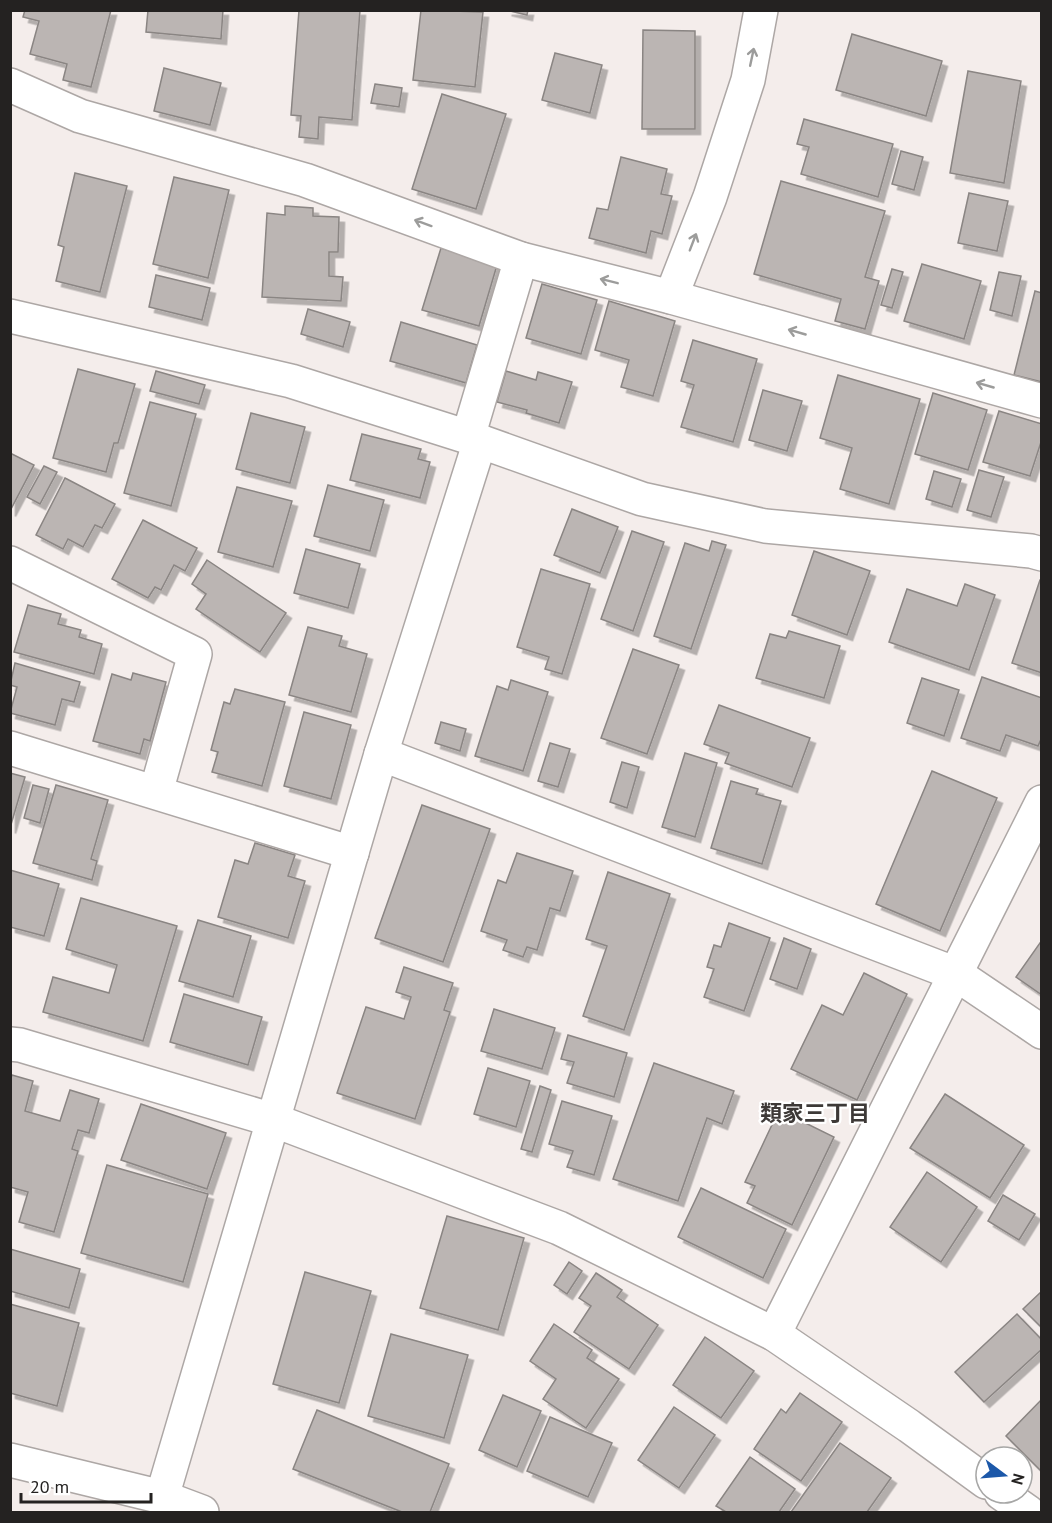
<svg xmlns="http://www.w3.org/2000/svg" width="1052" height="1523" font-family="'PT Sans','Noto Sans JP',sans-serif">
<defs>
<filter id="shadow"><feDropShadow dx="5.5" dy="5.5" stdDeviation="0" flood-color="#0004"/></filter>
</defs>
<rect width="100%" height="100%" fill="#f4edeb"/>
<g fill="#bbb5b3" stroke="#8a8583" stroke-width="1.5" filter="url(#shadow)">
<polygon points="25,10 111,10 91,87 63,80 67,64 30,54 39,21 23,17"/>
<polygon points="148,10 223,10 221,39 146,32"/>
<polygon points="299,10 360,10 352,120 319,117 318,139 299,137 301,116 291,115"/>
<polygon points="421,10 483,12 475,87 413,80"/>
<polygon points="506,10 528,10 527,15"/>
<polygon points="643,30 695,31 695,129 642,129"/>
<polygon points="852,34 942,61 926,116 836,90"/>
<polygon points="555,53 602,65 590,113 542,100"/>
<polygon points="164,68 221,83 210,125 154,111"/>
<polygon points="968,71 1021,81 1004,183 950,173"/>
<polygon points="375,84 402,88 399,107 371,103"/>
<polygon points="442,94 506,114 476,209 412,189"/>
<polygon points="804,119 893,144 878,197 801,174 809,147 797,144"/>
<polygon points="901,151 923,157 914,190 892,184"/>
<polygon points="621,157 667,169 661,194 672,196 662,234 651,231 646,253 589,238 597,208 608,210"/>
<polygon points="75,173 127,186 100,292 56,281 64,247 58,245"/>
<polygon points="174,177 229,190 208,278 153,264"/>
<polygon points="781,181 885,211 865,277 879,281 865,329 835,321 841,299 754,274"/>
<polygon points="969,193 1008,201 997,251 958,243"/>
<polygon points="285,206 313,208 313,216 339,217 338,252 329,252 329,276 343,277 341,301 262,297 267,213 285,215"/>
<polygon points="441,248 497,265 479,326 422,310"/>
<polygon points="922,264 981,281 964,339 904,321"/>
<polygon points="892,269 903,272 892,308 881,305"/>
<polygon points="999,272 1021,276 1012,316 990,310"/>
<polygon points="156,275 210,288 202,320 149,307"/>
<polygon points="542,284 597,300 581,354 526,338"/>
<polygon points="1035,291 1042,293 1042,382 1014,375"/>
<polygon points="609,301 675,321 653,396 621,387 629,360 595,350"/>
<polygon points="308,309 350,322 343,347 301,334"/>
<polygon points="401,322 477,345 466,383 390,361"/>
<polygon points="693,340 757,359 733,442 681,427 694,385 681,381"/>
<polygon points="78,369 135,384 118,443 114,443 106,472 53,458"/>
<polygon points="156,371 205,385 199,404 150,391"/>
<polygon points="506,371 536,380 538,372 572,382 559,423 526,413 527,410 497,402"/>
<polygon points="838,375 920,399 889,504 840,489 852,448 820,438"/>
<polygon points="763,390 802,401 787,451 749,440"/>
<polygon points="933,393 987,410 968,470 915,454"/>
<polygon points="150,402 196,414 171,506 124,493"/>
<polygon points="999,411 1042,424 1042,439 1030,476 983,462"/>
<polygon points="251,413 305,427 290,483 236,469"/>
<polygon points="362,434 421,449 418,459 430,462 420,498 350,480"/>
<polygon points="10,453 34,465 10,511"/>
<polygon points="44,466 57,472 40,504 27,497"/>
<polygon points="979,470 1004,477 991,517 967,510"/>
<polygon points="934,471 961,479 952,507 926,499"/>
<polygon points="65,478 115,504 102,528 95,525 83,547 68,539 63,549 36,535"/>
<polygon points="328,485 384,500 370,551 314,536"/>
<polygon points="237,487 292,501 273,567 218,552"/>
<polygon points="572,509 618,527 600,573 554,555"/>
<polygon points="143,520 197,548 185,571 174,565 161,590 155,587 148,598 112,579"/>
<polygon points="632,531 664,542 633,631 601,619"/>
<polygon points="712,541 726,545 691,649 654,636 685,543 709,551"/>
<polygon points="306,549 360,564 348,608 294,593"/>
<polygon points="814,551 870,571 847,635 792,615"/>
<polygon points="207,560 286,613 260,652 196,609 206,594 192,584"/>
<polygon points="541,569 590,584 562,674 545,669 549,657 517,647"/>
<polygon points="1040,580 1042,580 1042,673 1012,663"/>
<polygon points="965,584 995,595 969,670 889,642 907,589 957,606"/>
<polygon points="28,605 61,614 58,624 81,630 79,637 102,644 94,674 14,652"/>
<polygon points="308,627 342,636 339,646 367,654 351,712 289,695"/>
<polygon points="789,631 840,646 824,698 756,678 770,634 786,638"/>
<polygon points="633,649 679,665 647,754 601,738"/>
<polygon points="15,663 80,682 74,702 62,699 55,725 10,713 17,687 10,685"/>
<polygon points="133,673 166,682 150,741 144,739 140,754 93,741 112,674 131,680"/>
<polygon points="982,677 1042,698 1042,737 1038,746 1006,735 1000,751 961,738"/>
<polygon points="922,678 959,690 944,736 907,723"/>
<polygon points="511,680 548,692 523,771 475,756 497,686 508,690"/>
<polygon points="235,689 285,702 262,786 212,772 218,752 211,750 224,702 230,704"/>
<polygon points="719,705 810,738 792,787 725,763 729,753 704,744"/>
<polygon points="304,712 351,725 331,799 284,786"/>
<polygon points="441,722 466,729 460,751 435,743"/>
<polygon points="550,743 570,749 558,787 538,781"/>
<polygon points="685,753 717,763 695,837 662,827"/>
<polygon points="622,762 639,767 627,808 610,802"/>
<polygon points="932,771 997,798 940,931 876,904"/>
<polygon points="10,773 25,777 10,828"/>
<polygon points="731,781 758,789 756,794 781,801 762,864 711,848"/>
<polygon points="33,785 49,789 40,823 24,818"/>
<polygon points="56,785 108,800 91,859 97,861 92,880 33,863"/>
<polygon points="422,805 490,829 443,962 375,938"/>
<polygon points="255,843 295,855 288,876 305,881 288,938 218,917 235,860 248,864"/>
<polygon points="517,853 573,871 560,911 550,908 537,950 527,947 523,957 503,950 507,940 481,931 498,880 506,883"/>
<polygon points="10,870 59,884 44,936 10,927"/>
<polygon points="608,872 670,894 624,1030 583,1016 607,946 586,939"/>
<polygon points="81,898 177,926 143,1041 43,1012 53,977 109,993 117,965 66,949"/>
<polygon points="198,920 251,936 233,997 179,981"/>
<polygon points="729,923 770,938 744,1011 704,997 714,969 707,967 714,945 721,947"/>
<polygon points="784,938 811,949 797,989 770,979"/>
<polygon points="1042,940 1042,995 1016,977"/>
<polygon points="404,967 453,983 444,1010 450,1012 415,1119 337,1093 366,1007 404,1019 411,997 396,992"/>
<polygon points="864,973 907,994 857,1100 791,1069 822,1005 843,1015"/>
<polygon points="184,994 262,1017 248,1065 170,1042"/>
<polygon points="494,1009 555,1028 542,1069 481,1051"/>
<polygon points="568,1035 627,1053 614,1097 567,1083 574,1062 561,1059"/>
<polygon points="654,1063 734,1091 722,1124 707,1118 678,1201 613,1179"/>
<polygon points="488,1068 530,1081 516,1127 474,1114"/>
<polygon points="12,1075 33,1081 25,1111 60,1121 70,1090 99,1099 89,1133 78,1130 72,1149 78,1151 54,1232 19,1222 28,1192 10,1187 10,1081"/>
<polygon points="540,1086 551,1090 532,1152 521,1149"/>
<polygon points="945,1094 1024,1145 990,1198 910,1148"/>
<polygon points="562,1101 612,1116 594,1175 567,1167 573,1151 549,1144"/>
<polygon points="141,1104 226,1133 207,1189 121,1160"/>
<polygon points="779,1110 834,1137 792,1225 747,1203 755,1186 745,1182"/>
<polygon points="107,1165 208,1194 183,1282 81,1253"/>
<polygon points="927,1172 977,1207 941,1262 890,1227"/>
<polygon points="701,1188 786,1229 763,1278 678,1237"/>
<polygon points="1003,1195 1035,1214 1019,1240 988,1221"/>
<polygon points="447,1216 524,1238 498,1330 420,1308"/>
<polygon points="10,1249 80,1269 69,1308 10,1291"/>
<polygon points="569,1262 582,1271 567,1294 554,1285"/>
<polygon points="305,1272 371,1291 339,1403 273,1384"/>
<polygon points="596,1273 622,1290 617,1297 658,1325 629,1369 574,1332 591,1306 579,1298"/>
<polygon points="1042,1291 1042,1328 1023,1309"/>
<polygon points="10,1304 79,1323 57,1406 10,1393"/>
<polygon points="1017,1314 1042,1340 1042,1349 984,1402 955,1372"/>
<polygon points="554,1324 592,1350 587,1358 619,1379 586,1428 543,1399 556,1379 530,1361"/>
<polygon points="391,1334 468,1355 444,1438 368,1416"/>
<polygon points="705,1337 754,1371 721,1418 673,1385"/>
<polygon points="800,1393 842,1422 801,1481 754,1449 781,1409 786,1413"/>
<polygon points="503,1395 541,1411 517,1467 479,1450"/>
<polygon points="1042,1399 1042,1471 1041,1471 1006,1436"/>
<polygon points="674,1407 715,1435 679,1488 638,1460"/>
<polygon points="317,1410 449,1464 430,1512 402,1512 293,1469"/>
<polygon points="550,1417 612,1443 588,1497 527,1471"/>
<polygon points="840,1443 891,1478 867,1512 791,1512"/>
<polygon points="750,1457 795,1489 779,1512 726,1512 716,1506"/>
</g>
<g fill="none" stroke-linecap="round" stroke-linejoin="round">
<g stroke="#ada7a5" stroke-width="36">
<g id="street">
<polyline points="10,85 80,116 305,180 521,259 671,297 1042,401"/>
<polyline points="671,297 710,197 748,80 761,10"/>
<polyline points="10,316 291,381 468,437 642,499 765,526 1031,551 1042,554"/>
<polyline points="468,437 521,259"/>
<polyline points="10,563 195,654 156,792"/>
<polyline points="10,748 352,853"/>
<polyline points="381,754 956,974 1042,1032"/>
<polyline points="10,1044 20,1045 273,1120 559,1228 774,1334 909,1426 986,1482"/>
<polyline points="774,1334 1042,802"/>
<polyline points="1001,1493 1028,1512"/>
<polyline points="162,1497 381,754 480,441"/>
</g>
</g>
<g stroke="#ada7a5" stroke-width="36">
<polyline id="secondary" points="10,1460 162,1497 202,1512"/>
</g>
<use href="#street" stroke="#fff" stroke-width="33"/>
<use href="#secondary" stroke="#fff" stroke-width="33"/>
</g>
<defs><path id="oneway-shaft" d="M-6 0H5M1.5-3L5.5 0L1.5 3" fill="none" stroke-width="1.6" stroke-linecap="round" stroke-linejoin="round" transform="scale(1.5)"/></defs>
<g stroke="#9c9c9b">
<use href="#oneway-shaft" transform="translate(752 57) rotate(-78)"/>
<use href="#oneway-shaft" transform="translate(423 223) rotate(-160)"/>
<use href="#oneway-shaft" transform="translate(693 242) rotate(-69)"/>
<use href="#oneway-shaft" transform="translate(609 281) rotate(-166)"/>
<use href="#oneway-shaft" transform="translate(797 332) rotate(-164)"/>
<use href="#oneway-shaft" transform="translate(985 385) rotate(-164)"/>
</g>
<g text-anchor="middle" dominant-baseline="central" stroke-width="4.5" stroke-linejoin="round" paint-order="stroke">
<g font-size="22" font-weight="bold" fill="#3d3937" stroke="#fff">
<text x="815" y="1113">類家三丁目</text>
</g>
</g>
<rect width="1052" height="1523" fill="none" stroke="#242221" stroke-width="24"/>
<g transform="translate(1004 1475) rotate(106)"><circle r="28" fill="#ffffff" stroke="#a7a7a6" stroke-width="1.5"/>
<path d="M0-4.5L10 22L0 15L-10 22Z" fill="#1c58a9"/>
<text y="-9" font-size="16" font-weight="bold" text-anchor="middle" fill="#242221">N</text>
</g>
<path d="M21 1493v9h130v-9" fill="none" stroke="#242221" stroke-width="3"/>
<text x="30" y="1493" font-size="18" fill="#242221" stroke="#ffffff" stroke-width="4.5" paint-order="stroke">20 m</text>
</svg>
